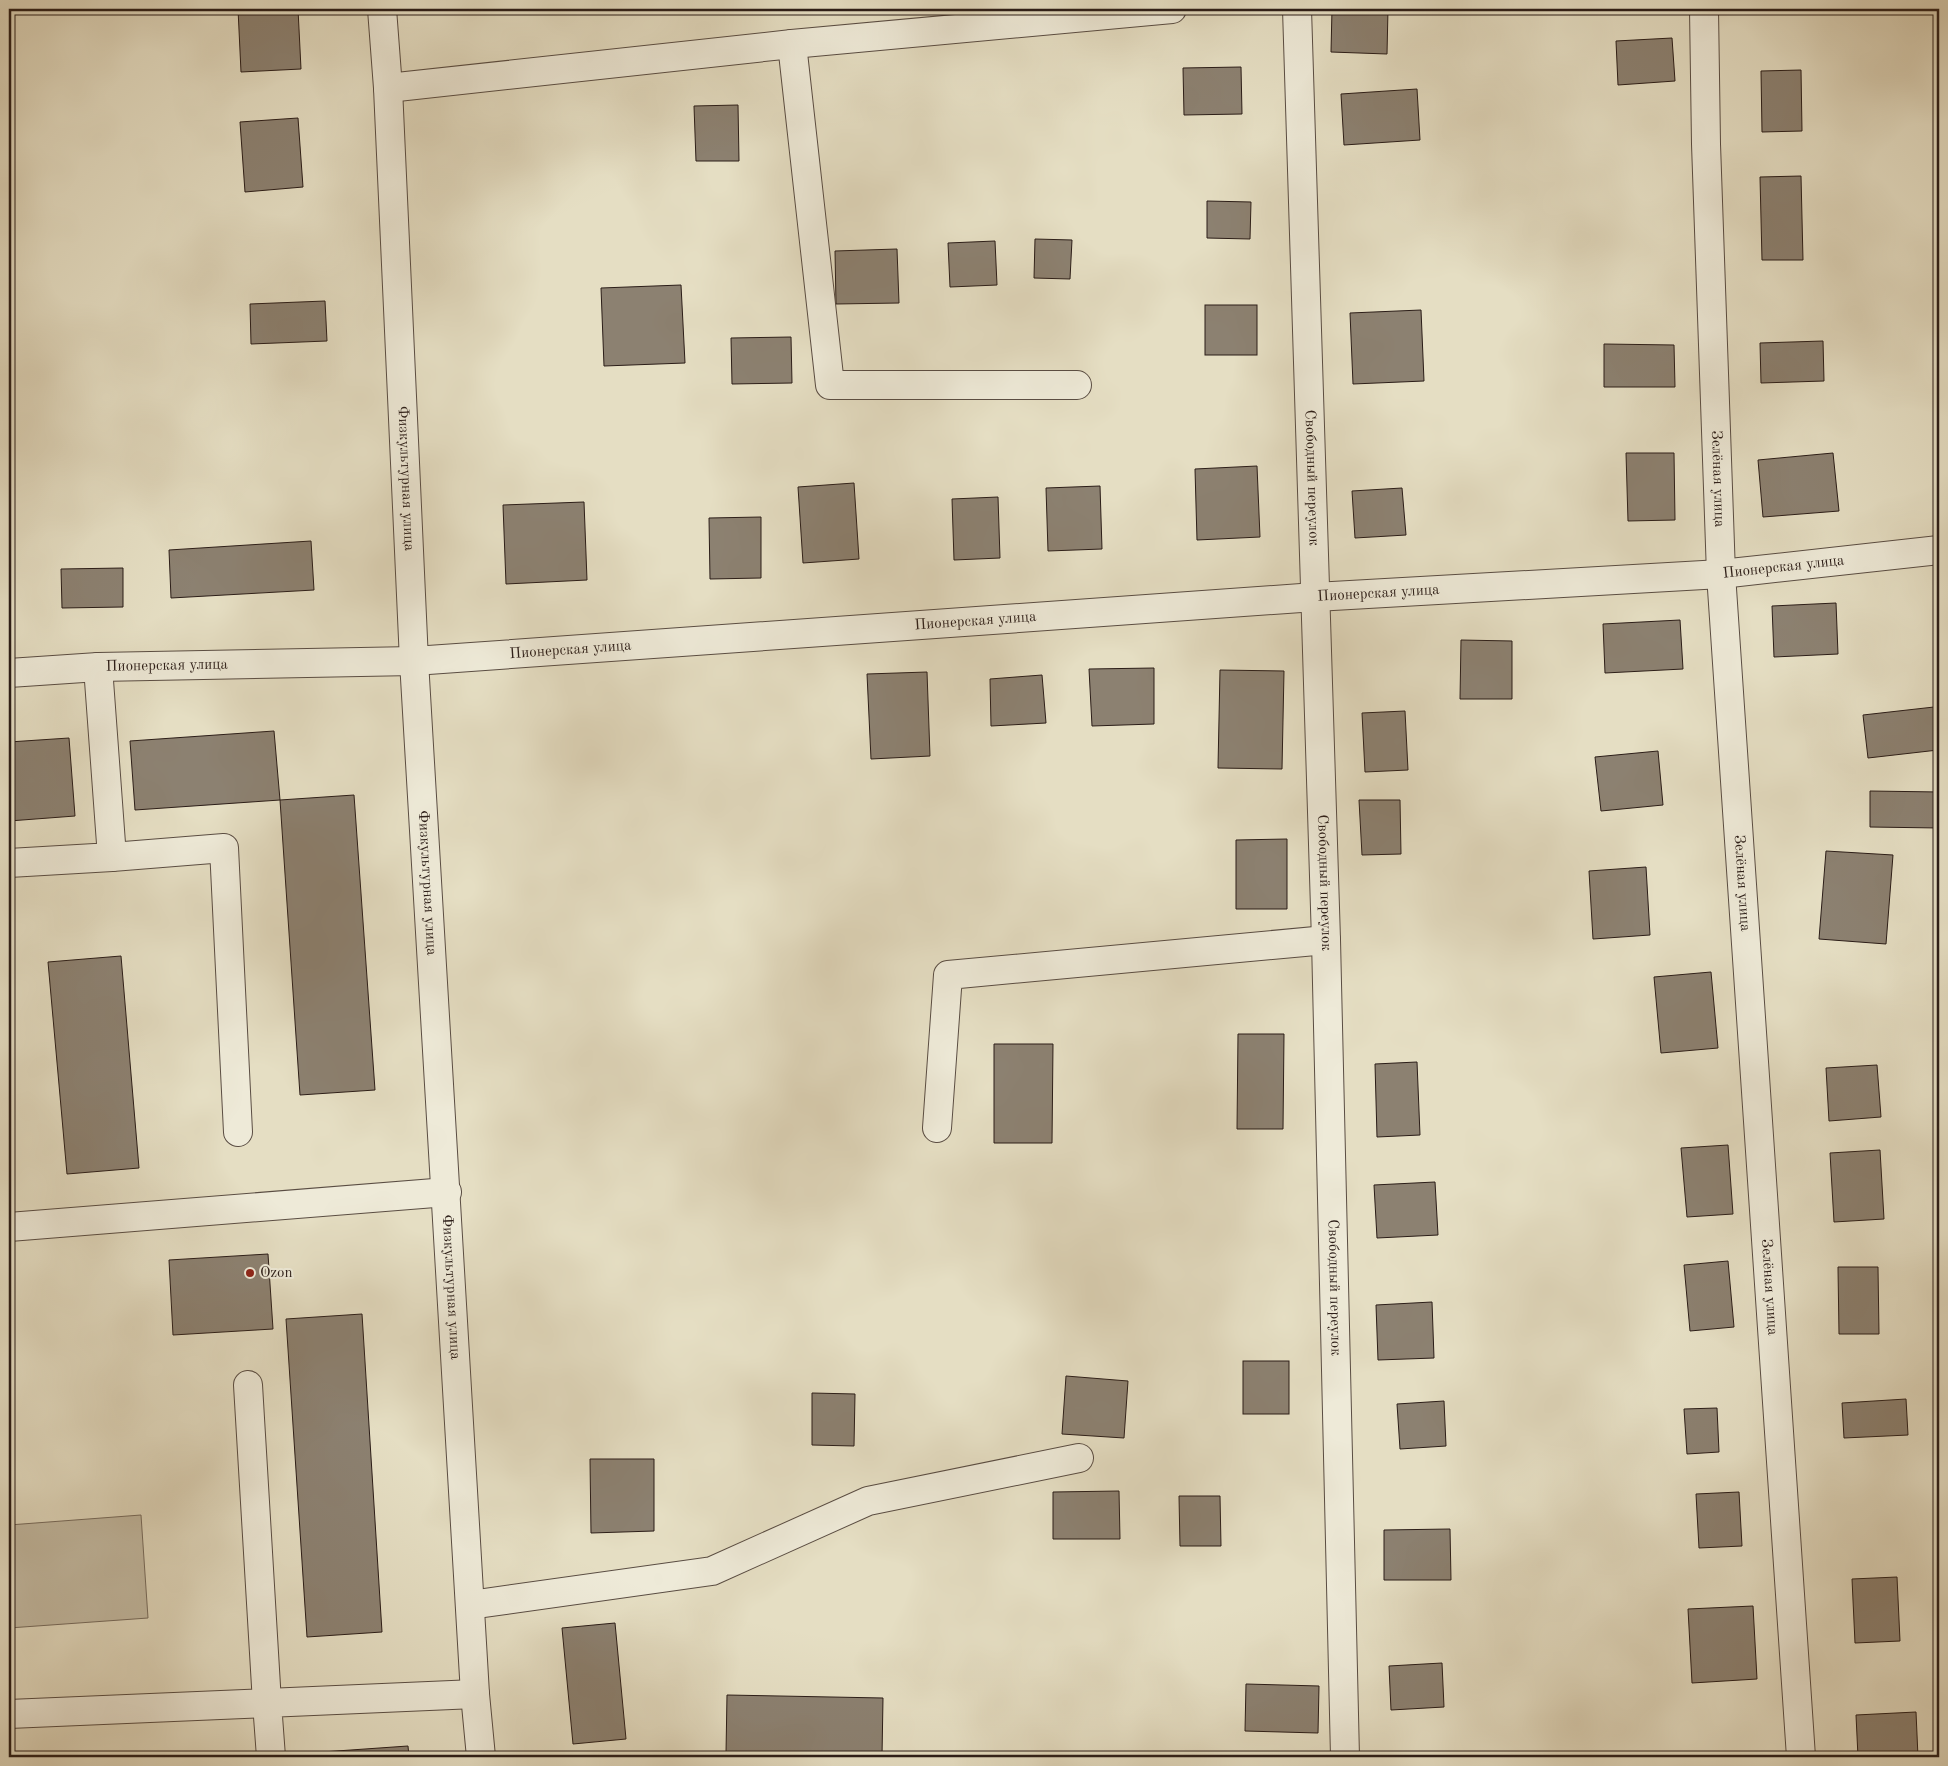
<svg xmlns="http://www.w3.org/2000/svg" width="1948" height="1766" font-family="'Old Standard TT',serif">
<rect width="100%" height="100%" fill="#e5dec3"/>
<filter id="stains"><feTurbulence type="fractalNoise" baseFrequency=".004" numOctaves="4"/><feColorMatrix values="0 0 0 0 .2 0 0 0 0 .09 0 0 0 0 .02 0 0 0 .5 -.17"/></filter>
<radialGradient id="worn" r=".72"><stop offset=".6" stop-color="#630" stop-opacity="0"/><stop offset="1" stop-color="#630" stop-opacity=".3"/></radialGradient>
<polygon fill="#c5bda6" stroke="#786d5f" points="141,1515 148,1618 9,1628 9,1525"/>
<g fill="#8c8171" stroke="#2b1d18">
<polygon points="238,9 298,9 301,69 241,72"/>
<polygon points="1332,9 1388,9 1387,54 1331,52"/>
<polygon points="1672,38 1675,81 1618,85 1616,41"/>
<polygon points="1241,67 1242,114 1184,115 1183,68"/>
<polygon points="1801,70 1802,131 1762,132 1761,71"/>
<polygon points="1417,89 1420,140 1344,145 1341,94"/>
<polygon points="738,105 739,161 696,161 694,106"/>
<polygon points="298,118 303,187 245,192 240,122"/>
<polygon points="1801,176 1803,260 1762,260 1760,177"/>
<polygon points="1207,201 1251,202 1250,239 1207,238"/>
<polygon points="1035,239 1072,240 1070,279 1034,278"/>
<polygon points="995,241 997,285 950,287 948,243"/>
<polygon points="897,249 899,303 836,304 835,251"/>
<polygon points="681,285 685,363 604,366 601,288"/>
<polygon points="325,301 327,341 251,344 250,304"/>
<rect x="1205" y="305" width="52" height="50"/>
<polygon points="1421,310 1424,381 1353,384 1350,313"/>
<polygon points="791,337 792,383 732,384 731,338"/>
<polygon points="1823,341 1824,381 1761,383 1760,343"/>
<polygon points="1604,344 1674,345 1675,387 1604,387"/>
<polygon points="1626,453 1674,453 1675,520 1628,521"/>
<polygon points="1833,453 1839,511 1763,517 1758,460"/>
<polygon points="1257,466 1260,537 1197,540 1195,469"/>
<polygon points="854,483 859,559 803,563 798,487"/>
<polygon points="1100,486 1102,549 1048,551 1046,488"/>
<polygon points="1402,488 1406,535 1355,538 1352,491"/>
<polygon points="998,497 1000,558 954,560 952,499"/>
<polygon points="584,502 587,580 506,584 503,505"/>
<polygon points="761,517 761,578 710,579 709,518"/>
<polygon points="311,541 314,590 171,598 169,550"/>
<polygon points="123,568 123,607 62,608 61,569"/>
<polygon points="1836,603 1838,654 1774,657 1772,606"/>
<polygon points="1680,620 1683,669 1605,673 1603,624"/>
<polygon points="1461,640 1512,641 1512,699 1460,699"/>
<polygon points="1154,668 1154,724 1092,726 1089,669"/>
<polygon points="1220,670 1284,671 1282,769 1218,768"/>
<polygon points="927,672 930,756 871,759 867,674"/>
<polygon points="1042,675 1046,723 991,726 990,679"/>
<polygon points="1934,707 1938,750 1868,758 1863,715"/>
<polygon points="1405,711 1408,770 1365,772 1362,713"/>
<polygon points="274,731 280,800 135,810 130,741"/>
<polygon points="69,738 75,816 9,821 9,742"/>
<polygon points="1658,751 1663,805 1601,811 1595,757"/>
<polygon points="1870,791 1939,792 1939,828 1870,827"/>
<polygon points="354,795 375,1090 300,1095 280,800"/>
<polygon points="1359,800 1400,800 1401,854 1362,855"/>
<polygon points="1287,839 1287,909 1236,909 1236,840"/>
<polygon points="1826,851 1893,855 1886,944 1819,939"/>
<polygon points="1646,867 1650,935 1593,939 1589,871"/>
<polygon points="121,956 139,1168 67,1174 48,962"/>
<polygon points="1711,972 1718,1048 1661,1053 1654,977"/>
<polygon points="1238,1034 1284,1034 1283,1129 1237,1129"/>
<polygon points="994,1044 1053,1044 1052,1143 994,1143"/>
<polygon points="1417,1062 1420,1135 1377,1137 1375,1064"/>
<polygon points="1877,1065 1881,1117 1829,1121 1826,1068"/>
<polygon points="1728,1145 1733,1214 1687,1217 1681,1148"/>
<polygon points="1880,1150 1884,1219 1834,1222 1830,1153"/>
<polygon points="1435,1182 1438,1235 1377,1238 1374,1185"/>
<polygon points="268,1254 273,1329 173,1335 169,1260"/>
<polygon points="1728,1261 1734,1327 1690,1331 1684,1265"/>
<polygon points="1838,1267 1878,1267 1879,1334 1839,1334"/>
<polygon points="1432,1302 1434,1358 1378,1360 1376,1305"/>
<polygon points="362,1314 382,1632 307,1637 286,1319"/>
<rect x="1243" y="1361" width="46" height="53"/>
<polygon points="1066,1376 1128,1381 1124,1438 1062,1434"/>
<polygon points="812,1393 855,1394 854,1446 812,1445"/>
<polygon points="1906,1399 1908,1435 1844,1438 1842,1403"/>
<polygon points="1444,1401 1446,1446 1400,1449 1397,1404"/>
<polygon points="1717,1408 1719,1452 1687,1454 1684,1409"/>
<polygon points="590,1459 654,1459 654,1531 591,1533"/>
<polygon points="1119,1491 1120,1539 1053,1539 1053,1492"/>
<polygon points="1739,1492 1742,1546 1699,1548 1696,1494"/>
<polygon points="1179,1496 1220,1496 1221,1546 1180,1546"/>
<polygon points="1450,1529 1451,1580 1384,1580 1384,1530"/>
<polygon points="1897,1577 1900,1641 1855,1643 1852,1579"/>
<polygon points="1753,1606 1757,1679 1692,1683 1688,1609"/>
<polygon points="615,1623 626,1739 573,1744 562,1628"/>
<polygon points="1442,1663 1444,1707 1391,1710 1389,1666"/>
<polygon points="1246,1684 1319,1686 1318,1733 1245,1731"/>
<polygon points="727,1695 883,1698 882,1756 726,1753"/>
<polygon points="1916,1712 1918,1757 1858,1757 1856,1715"/>
<polygon points="408,1746 409,1757 323,1757 322,1752"/>
</g>
<g fill="none" stroke-linecap="round" stroke-linejoin="round">
<g stroke="#5a4d43" stroke-width="30">
<g id="minor">
<path id="s1" d="M382,9L388,88L414,661L475,1694L481,1757"/>
<path id="s2" d="M1297,9L1326,940L1345,1757"/>
<path id="s3" d="M1704,9L1706,144L1721,574L1801,1757"/>
<polyline points="792,44 830,385 1077,385"/>
<polyline points="388,88 792,44 1172,9"/>
<path id="s4" d="M9,673L98,667L414,661L1315,597L1721,574L1939,550"/>
<polyline points="112,857 224,848 238,1132"/>
<polyline points="9,863 112,857 98,667"/>
<polyline points="937,1128 948,975 1326,940"/>
<polyline points="9,1227 447,1192"/>
<polyline points="470,1605 712,1571 868,1501 1079,1458"/>
<polyline points="9,1714 267,1703 248,1385"/>
<polyline points="271,1757 267,1703 475,1694"/>
</g>
</g>
<use href="#minor" stroke="#eeead8" stroke-width="28"/>
</g>
<circle fill="#8f2418" stroke="#eeead8" stroke-width="2" cx="250" cy="1273" r="5"/>
<g text-anchor="middle" dominant-baseline="central" stroke-width="4" stroke-linejoin="round" paint-order="stroke">
<g font-size="15" fill="#2b1d18" stroke="#eeead8">
<text stroke="none"><textPath href="#s2" startOffset="469">Свободный переулок</textPath></text>
<text stroke="none"><textPath href="#s1" startOffset="470">Физкультурная улица</textPath></text>
<text stroke="none"><textPath href="#s3" startOffset="470">Зелёная улица</textPath></text>
<text stroke="none"><textPath href="#s4" startOffset="1778">Пионерская улица</textPath></text>
<text stroke="none"><textPath href="#s4" startOffset="1372">Пионерская улица</textPath></text>
<text stroke="none"><textPath href="#s4" startOffset="968">Пионерская улица</textPath></text>
<text stroke="none"><textPath href="#s4" startOffset="562">Пионерская улица</textPath></text>
<text stroke="none"><textPath href="#s4" startOffset="158">Пионерская улица</textPath></text>
<text stroke="none"><textPath href="#s1" startOffset="875">Физкультурная улица</textPath></text>
<text stroke="none"><textPath href="#s2" startOffset="874">Свободный переулок</textPath></text>
<text stroke="none"><textPath href="#s3" startOffset="875">Зелёная улица</textPath></text>
<text stroke="none"><textPath href="#s1" startOffset="1280">Физкультурная улица</textPath></text>
<text stroke="none"><textPath href="#s2" startOffset="1279">Свободный переулок</textPath></text>
<text stroke="none"><textPath href="#s3" startOffset="1280">Зелёная улица</textPath></text>
</g>
<g font-size="15" fill="#2b1d18" stroke="#eeead8" text-anchor="start">
<text x="260" y="1273">Ozon</text>
</g>
</g>
<rect width="1948" height="1766" fill="none" stroke="#e5dec3" stroke-width="30"/>
<rect x="10" y="10" width="1928" height="1746" fill="none" stroke="#2b1d18" stroke-width="2.5"/>
<rect x="15" y="15" width="1918" height="1736" fill="none" stroke="#2b1d18"/>
<rect width="100%" height="100%" filter="url(#stains)"/>
<rect width="100%" height="100%" fill="url(#worn)"/>
</svg>
